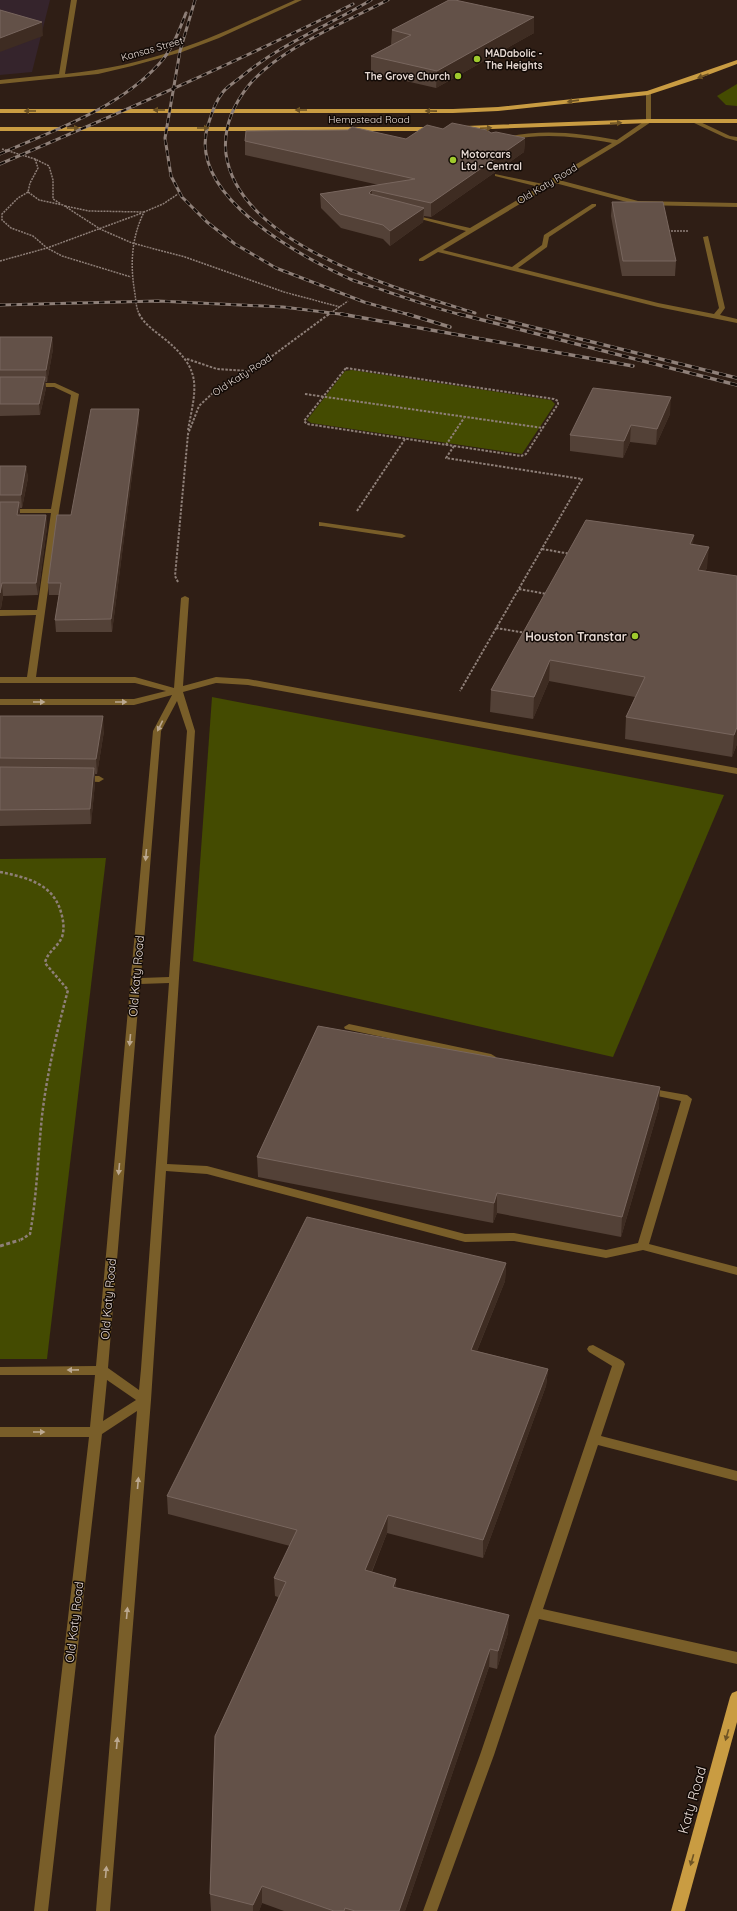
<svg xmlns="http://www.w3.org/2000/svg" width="737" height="1911" font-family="Quicksand,sans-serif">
<rect width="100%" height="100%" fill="#2f1e15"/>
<polygon fill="#35242c" points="0,0 50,0 32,72 0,75"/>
<g fill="#444b01">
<polygon points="737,84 737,106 726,105 717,96"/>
<polygon points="352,370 551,400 555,404 522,454 311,423 307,420 345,371"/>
<polygon points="212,697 724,795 613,1057 193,961"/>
<polygon points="106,858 47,1359 0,1359 0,859"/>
</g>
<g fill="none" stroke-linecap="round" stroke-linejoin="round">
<g stroke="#8e7f78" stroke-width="1.5" stroke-dasharray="2 1" stroke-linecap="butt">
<polyline points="2,149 35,159 49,166 53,180 53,199 61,204"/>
<polyline points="35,159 38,168 30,183 28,192 39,200 63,205 100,229 132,243 185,257 284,292 340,307"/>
<polyline points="28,192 18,198 2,214 2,220 11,228 33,236 47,248 62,256 131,277"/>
<polyline points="65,206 89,211 144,212"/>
<polyline points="668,231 689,231"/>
<polyline points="0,261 47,248 142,213"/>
<path d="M140,315C136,309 136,301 135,294C130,265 131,239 144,212L163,204L178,194"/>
<polyline points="328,315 348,301"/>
</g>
<g stroke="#8e7f78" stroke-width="2" stroke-dasharray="2.5 1.5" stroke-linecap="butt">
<path d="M139,314C145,325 156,332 166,340C203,371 196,387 188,430"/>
<polyline points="187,359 217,369 248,371"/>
<polygon points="346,368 554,399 558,401 558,404 526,454 521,456 307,424 304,421"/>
<polyline points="305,394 543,428"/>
<polyline points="446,445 464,418"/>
<polyline points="454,446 446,458 582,479 460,691"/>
<polyline points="357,511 405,439"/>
<polyline points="542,549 571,554"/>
<polyline points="178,582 175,576 188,434 199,406 216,390 264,362 329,314"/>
<polyline points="519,589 547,594"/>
<polyline points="496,628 526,633"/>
</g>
<path stroke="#8e7f78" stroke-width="2.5" stroke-dasharray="3 2" stroke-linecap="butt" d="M0,872C25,877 51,883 60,909C63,918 65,928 62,937C58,947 47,952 45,963L68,990C57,1031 47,1073 42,1116C38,1155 37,1195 30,1234L19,1241"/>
<polyline stroke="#8e7f78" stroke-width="3" stroke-dasharray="4 2.5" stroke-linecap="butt" points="0,1246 20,1240"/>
<g fill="#795e29" fill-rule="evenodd">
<path d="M71,0H77L65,74C104,70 142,62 179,49C219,36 256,17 295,0H302L219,38L182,52L132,66L98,74L0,84V80L59,74Z"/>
<path d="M646,92L651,93V122L620,143L559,180L638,201L737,203V207L638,205L555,183L443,250L512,267L542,245L544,235L592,204H596V206L549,237L547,247L518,268L658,303L714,314L719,308L703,237L708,236L725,308L720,315L737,319V323L658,307L438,252L423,261H419V259L466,231L409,216V214L470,228L539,187L495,176V174L543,184L550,179L553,178L612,143C574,136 539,132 501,142L499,141V139C539,128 577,133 617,140L646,120Z"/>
<polygon points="692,120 696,120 730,136 737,137 737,141 726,138 692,122"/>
<path d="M29,383H55L79,394L59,511L36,677H135L174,688L181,598L185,596L189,598L183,686L216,677L248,679L737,768V774L248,685L216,683L183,692L195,731L167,1164L207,1166L465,1234L514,1233L606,1250L638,1243L681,1101L643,1093L642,1091L643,1089L647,1088L687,1095L692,1099L649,1244L737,1267V1275L643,1250L606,1258L514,1241L465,1242L207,1174L166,1171L151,1400L110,1911H96L137,1411L102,1434L48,1911H34L89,1437H0V1427H90L95,1375H0V1367L96,1366L153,731L172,695L134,705H0V699H134L166,691L135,683H0V677H27L36,615L0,616V610H37L51,513H0V509H51L71,395L54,387H29ZM177,701L187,731L169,977L141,978L161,731ZM169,983L141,1369L139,1390L108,1368L140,984ZM107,1380L136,1400L103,1421Z"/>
<polygon points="319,522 402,534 406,536 402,538 322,526 319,526"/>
<polygon points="82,776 99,776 104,779 99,782 79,781 77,779 79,777"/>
<polygon points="349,1024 491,1054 496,1057 491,1060 345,1029 344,1027"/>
<polygon points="593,1345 623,1361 625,1364 601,1436 737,1471 737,1481 598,1445 543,1609 737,1652 737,1664 539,1619 494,1755 437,1911 423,1911 480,1755 612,1366 589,1352 587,1349 589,1346"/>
</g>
<g fill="#c99c42" fill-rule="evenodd">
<polygon points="737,60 737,64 697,79 648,95 498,111 453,113 0,113 0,109 453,109 498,107 647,91"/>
<polygon points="649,119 737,119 737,123 649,123 465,130 462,128 465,126"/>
<polygon points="0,127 435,127 438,129 435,131 0,131"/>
<polygon points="737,1691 737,1722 685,1911 671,1911 730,1697 732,1693"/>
</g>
<g stroke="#8f8079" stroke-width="3">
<g id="rail-far1">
<polyline points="195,0 180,51 165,138 171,176 182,197 207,222 235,244 276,268 364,302 410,315"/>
<path d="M371,0C328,26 280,44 241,77C235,82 228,86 223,92C215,102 212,113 208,125C186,195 298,255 350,279C362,284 375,287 388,292C412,300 437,309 462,315"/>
<path d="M388,0C346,22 280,48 249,85C233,105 223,129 226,154C239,246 401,290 475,313"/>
<path d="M0,154C54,130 118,109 159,64C172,50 179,31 186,13"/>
<path d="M0,164C119,113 237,62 353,4"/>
<polyline points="0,305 158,301 283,307 348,315"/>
</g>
</g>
<g stroke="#8f8079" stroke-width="3.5">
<g id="rail">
<polyline points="341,314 633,366"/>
<polyline points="407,314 450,327"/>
<polyline points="459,314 737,385"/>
<polyline points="488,316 737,378"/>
</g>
</g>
<use href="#rail-far1" stroke="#120a06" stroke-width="2" stroke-dasharray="5.5" stroke-linecap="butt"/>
<use href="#rail" stroke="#120a06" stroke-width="2.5" stroke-dasharray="7" stroke-linecap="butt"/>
</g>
<g fill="#534137">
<polygon points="392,30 534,33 436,88 371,73 371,56 391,45"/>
<polygon points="443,129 525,138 524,152 431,217 424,216 423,222 390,246 383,239 341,228 321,208 320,194 379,185 245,155 245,141 406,139"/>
<polygon points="612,202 676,261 675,276 622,276 611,216"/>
<polygon points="0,337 52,337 53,349 47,382 45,382 46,388 40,415 0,416"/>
<polygon points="670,414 656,445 630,442 623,458 570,451 570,435"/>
<polygon points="139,421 112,632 56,632 55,620 59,595 49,595 48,583 71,515"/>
<polygon points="0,466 26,466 28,478 22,508 20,508 20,515 46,515 47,527 38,595 3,596 1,608 0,609"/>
<polygon points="693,545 707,568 705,571 737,744 732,757 625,739 626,717 635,697 549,681 533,719 490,712 491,690"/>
<polygon points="0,716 104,731 97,774 95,774 95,783 91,824 0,826"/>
<polygon points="659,1107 621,1237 497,1213 493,1223 258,1177 257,1157"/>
<polygon points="506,1263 505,1281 477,1351 548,1369 546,1386 483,1558 387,1533 372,1572 396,1579 396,1588 508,1633 497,1669 489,1667 405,1911 284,1911 262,1903 259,1911 211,1911 210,1894 278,1597 275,1596 274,1578 290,1546 168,1514 167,1496"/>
</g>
<g fill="#3e2c22">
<polygon points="534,17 534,33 436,88 437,71"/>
<polygon points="42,22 43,36 0,52 0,38"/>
<polygon points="525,138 524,152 431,217 431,203"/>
<polygon points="372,190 372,204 369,193"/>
<polygon points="424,208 423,222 390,246 390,231"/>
<polygon points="52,337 53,349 47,382 46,370"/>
<polygon points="45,377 46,388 40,415 39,404"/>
<polygon points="671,397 670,414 656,445 657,429"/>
<polygon points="139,409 139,421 112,632 111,619"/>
<polygon points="631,425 630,442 623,458 624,441"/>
<polygon points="26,466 28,478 22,508 21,495"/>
<polygon points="19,502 20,514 18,527 17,515"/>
<polygon points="46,515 47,527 38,595 36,583"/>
<polygon points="694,535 692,556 690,544"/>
<polygon points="709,547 707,568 696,591 698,570"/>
<polygon points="2,583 3,596 1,608 0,609 0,593"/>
<polygon points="550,660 549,681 533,719 534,697"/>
<polygon points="103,716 104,731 97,774 96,759"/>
<polygon points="737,727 737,744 732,757 734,735"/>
<polygon points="94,768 95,783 91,824 90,809"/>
<polygon points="660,1087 659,1107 621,1237 622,1217"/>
<polygon points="497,1193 497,1213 493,1223 494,1203"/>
<polygon points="506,1263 505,1281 470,1368 471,1350"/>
<polygon points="548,1369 546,1386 483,1558 483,1540"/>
<polygon points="388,1515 387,1533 365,1588 365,1570"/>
<polygon points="396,1579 396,1597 393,1587"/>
<polygon points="509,1615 508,1633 497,1669 498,1651"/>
<polygon points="490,1649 489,1667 405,1911 399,1911"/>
<polygon points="262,1886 262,1903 259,1911 253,1911 253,1905"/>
</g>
<g fill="#635148" stroke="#78665e">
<polygon points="449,0 455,0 534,17 437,71 371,56 411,35 392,30"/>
<polygon points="0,10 42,22 0,38"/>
<polygon points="452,123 487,130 491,133 496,132 525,138 431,203 372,190 369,193 370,194 424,208 390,231 383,225 340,214 320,194 415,179 245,141 246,131 348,130 352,127 406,139 427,125 443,129"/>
<polygon points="612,202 663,202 676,261 623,261"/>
<polygon points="0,337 52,337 46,370 0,370"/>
<polygon points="0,377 45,377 39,404 0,404"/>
<polygon points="593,388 671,397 657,429 631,425 624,441 570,435"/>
<polygon points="91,409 139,409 111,619 55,620 61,583 48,583 57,515 71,515"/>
<polygon points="0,466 26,466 21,495 0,495"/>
<polygon points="0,502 19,502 17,515 46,515 36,583 2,583 0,593"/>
<polygon points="586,520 694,535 690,544 709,547 698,570 737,576 737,727 734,735 626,717 645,677 550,660 534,697 491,690"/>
<polygon points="0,716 103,716 96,759 0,758"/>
<polygon points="0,767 94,768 90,809 0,810"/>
<polygon points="318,1026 660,1087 622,1217 497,1193 494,1203 257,1157"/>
<polygon points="307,1217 506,1263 471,1350 548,1369 483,1540 388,1515 365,1570 396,1579 393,1587 509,1615 498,1651 490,1649 399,1911 355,1911 345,1908 344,1911 334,1911 262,1886 253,1905 210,1894 215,1736 286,1582 274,1578 297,1530 167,1496"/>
</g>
<defs><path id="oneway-solid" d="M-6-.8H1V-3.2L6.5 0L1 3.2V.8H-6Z"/></defs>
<g fill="#6e5324">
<use href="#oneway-solid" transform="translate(703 76) rotate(160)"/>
<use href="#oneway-solid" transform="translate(573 101) rotate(172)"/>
<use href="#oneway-solid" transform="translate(159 110) rotate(180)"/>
<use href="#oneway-solid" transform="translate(301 110) rotate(180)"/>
<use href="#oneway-solid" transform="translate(30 111) rotate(180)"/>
<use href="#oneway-solid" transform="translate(431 111) rotate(-179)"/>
<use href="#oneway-solid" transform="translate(616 123) rotate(-2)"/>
<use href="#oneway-solid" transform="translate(73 128)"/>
<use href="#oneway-solid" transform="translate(203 128)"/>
<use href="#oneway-solid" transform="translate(486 128) rotate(-2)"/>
<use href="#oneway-solid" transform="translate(727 1735) rotate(106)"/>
<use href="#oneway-solid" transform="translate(692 1860) rotate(106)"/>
</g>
<g fill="#bba890">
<use href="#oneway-solid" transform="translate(39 702)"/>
<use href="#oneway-solid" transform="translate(121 702)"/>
<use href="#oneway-solid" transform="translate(160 726) rotate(116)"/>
<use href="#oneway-solid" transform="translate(146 855) rotate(95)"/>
<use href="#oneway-solid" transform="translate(130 1040) rotate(95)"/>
<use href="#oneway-solid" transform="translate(119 1169) rotate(95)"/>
<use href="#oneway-solid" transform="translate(73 1370) rotate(179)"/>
<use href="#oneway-solid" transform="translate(39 1432)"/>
<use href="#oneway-solid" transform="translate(138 1483) rotate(-85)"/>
<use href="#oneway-solid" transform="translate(127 1613) rotate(-85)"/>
<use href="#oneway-solid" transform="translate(117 1743) rotate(-85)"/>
<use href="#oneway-solid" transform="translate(106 1872) rotate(-85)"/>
</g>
<g fill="#9fca2d" stroke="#120a06" stroke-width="1.5">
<circle cx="477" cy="59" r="4"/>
<circle cx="458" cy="76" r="4"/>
<circle cx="453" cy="160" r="4"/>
<circle cx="635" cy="636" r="4"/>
</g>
<g text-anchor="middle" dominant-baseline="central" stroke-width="3" stroke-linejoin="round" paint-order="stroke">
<g font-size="10" fill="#e7dad4" stroke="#120a06">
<text transform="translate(152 49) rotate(-16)">Kansas Street</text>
<text x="369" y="119">Hempstead Road</text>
<text transform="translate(547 184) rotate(-31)">Old Katy Road</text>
<text transform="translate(242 375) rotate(-33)">Old Katy Road</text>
</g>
<g font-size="10" font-weight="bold" fill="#e7dad4" stroke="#120a06" text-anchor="start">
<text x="485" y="53">MADabolic -<tspan x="485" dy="12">The Heights</tspan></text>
<text x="450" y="76" text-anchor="end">The Grove Church</text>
<text x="461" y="154">Motorcars<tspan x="461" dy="12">Ltd - Central</tspan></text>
</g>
<g font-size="12" font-weight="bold" fill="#e7dad4" stroke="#120a06" text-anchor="end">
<text x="627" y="636">Houston Transtar</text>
</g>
<g font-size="12" fill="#e7dad4" stroke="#120a06">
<text transform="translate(136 976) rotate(-85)">Old Katy Road</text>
<text transform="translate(108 1299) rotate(-85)">Old Katy Road</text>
<text transform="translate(74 1622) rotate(-83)">Old Katy Road</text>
</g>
<g font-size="14" fill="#e7dad4" stroke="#120a06">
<text transform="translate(692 1800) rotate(-74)">Katy Road</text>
</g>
</g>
</svg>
